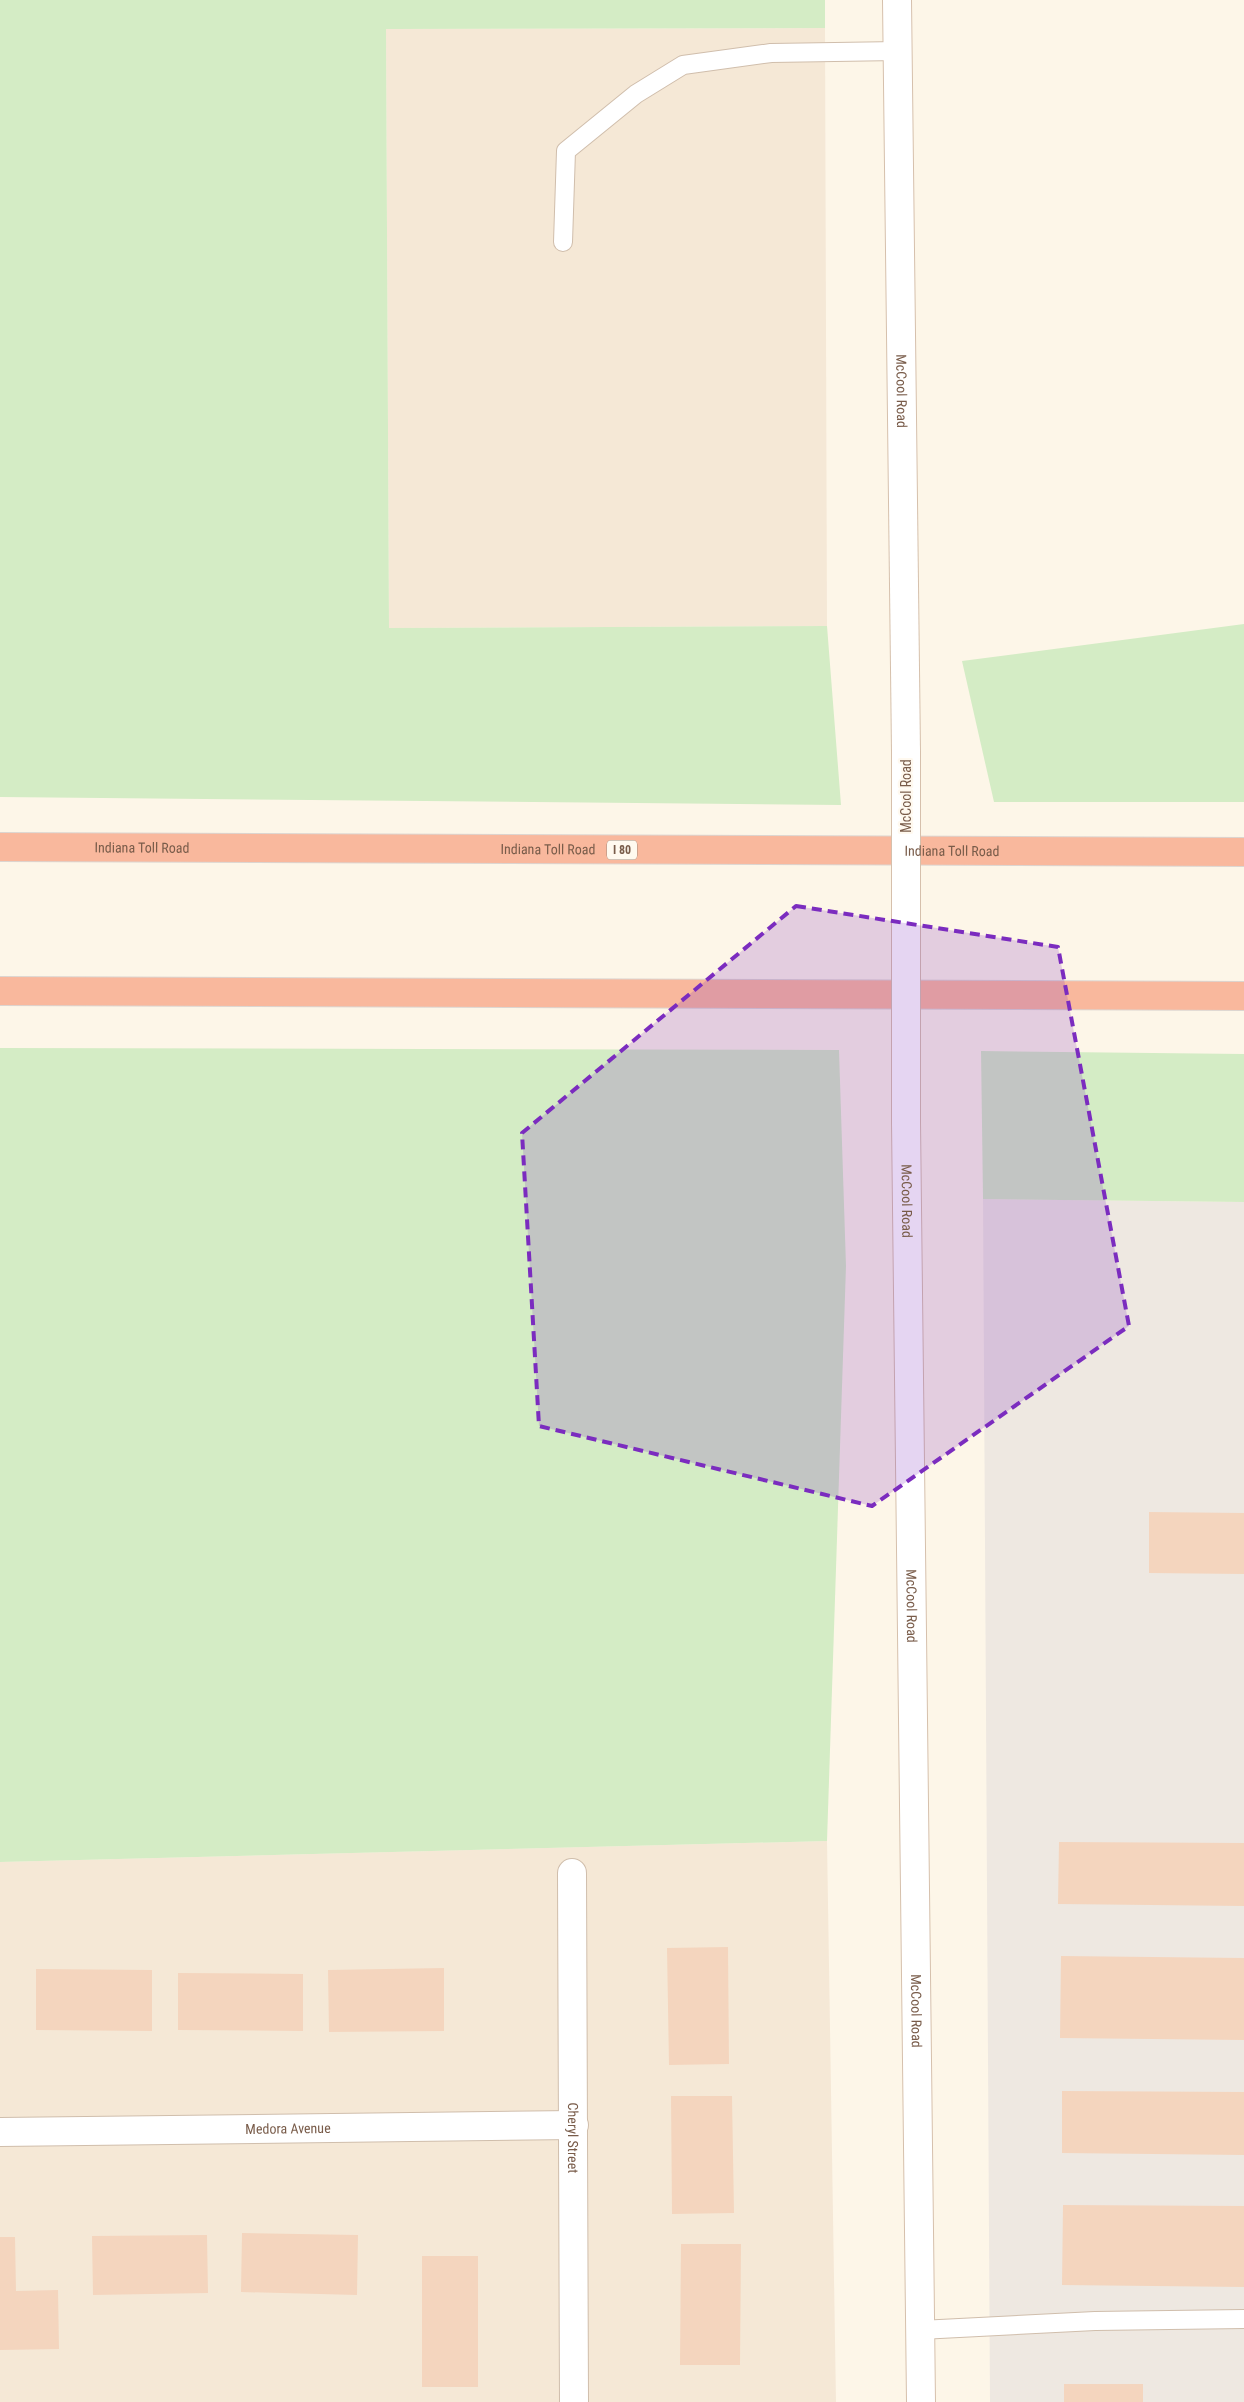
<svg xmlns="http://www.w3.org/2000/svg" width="1244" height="2402" font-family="'Roboto Condensed',sans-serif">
<rect width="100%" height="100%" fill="#fdf6e8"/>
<g fill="#f5e8d6">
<polygon points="825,28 827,626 389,628 386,29"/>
<polygon points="827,1841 836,2402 0,2402 0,1862"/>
</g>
<polygon fill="#eee8e1" points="983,1199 1244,1202 1244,2402 990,2402"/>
<g fill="#d4ecc5">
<polygon points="0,0 825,0 825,28 386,29 389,628 827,626 841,805 0,797"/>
<polygon points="1244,624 1244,802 994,802 962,661"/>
<polygon points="0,1048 839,1050 846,1266 827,1841 0,1862"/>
<polygon points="981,1051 1244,1054 1244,1202 983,1199"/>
</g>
<g fill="#f4d5be">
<polygon points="1149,1512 1244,1513 1244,1574 1149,1573"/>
<polygon points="1059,1842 1244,1843 1244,1906 1058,1904"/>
<polygon points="728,1947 729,2064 669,2065 667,1948"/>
<polygon points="1061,1956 1244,1958 1244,2040 1060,2038"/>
<polygon points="444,1968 444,2031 329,2032 328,1970"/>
<polygon points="36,1969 152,1970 152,2031 36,2030"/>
<polygon points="178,1973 303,1974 303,2031 178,2030"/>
<polygon points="1062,2091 1244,2092 1244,2155 1062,2153"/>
<polygon points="671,2096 732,2096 734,2213 672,2214"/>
<polygon points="1063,2205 1244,2206 1244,2287 1062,2285"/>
<polygon points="242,2233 358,2235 357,2295 241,2292"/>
<polygon points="207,2235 208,2293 93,2295 92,2236"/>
<polygon points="0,2237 15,2237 16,2291 58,2290 59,2349 0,2350"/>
<polygon points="681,2244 741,2244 740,2365 680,2365"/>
<rect x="422" y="2256" width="56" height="131"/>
<rect x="1064" y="2384" width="79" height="18"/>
</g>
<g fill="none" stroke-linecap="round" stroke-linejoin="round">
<g stroke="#d0beac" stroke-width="20">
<g id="lane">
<polyline points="563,242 566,151 636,94 683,65 771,53 898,51"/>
<polyline points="920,2330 1095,2321 1244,2319"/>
</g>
</g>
<g stroke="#d0beac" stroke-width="30">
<g id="street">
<path id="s1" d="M572,1873L574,2402"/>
<path id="s2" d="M0,2132L574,2125"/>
</g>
</g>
<g stroke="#d6c0ac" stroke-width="30">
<g id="secondary">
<path id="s3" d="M897,0L906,752"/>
<path id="s4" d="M906,1122L921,2402"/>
</g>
</g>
<g stroke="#dcd5d0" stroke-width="30">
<g id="highway">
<path id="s5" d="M0,847L1244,852"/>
<polyline points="0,991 1244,996"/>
</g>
</g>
<use href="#lane" stroke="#fff" stroke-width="18"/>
<use href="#street" stroke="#fff" stroke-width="28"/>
<use href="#secondary" stroke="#fff" stroke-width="28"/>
<use href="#highway" stroke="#f9b89d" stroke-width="28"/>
<g stroke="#d6c0ac" stroke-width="30" stroke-linecap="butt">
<polyline id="secondary-bridge" points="906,752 906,1122"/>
</g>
<use href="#secondary-bridge" stroke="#fff" stroke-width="28"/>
</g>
<path fill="#7b2cbf" fill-opacity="0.2" stroke="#7b2cbf" stroke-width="4" stroke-dasharray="10 6" stroke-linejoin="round" d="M796,906L1058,947L1129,1326L872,1506L539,1426L522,1133Z"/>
<g text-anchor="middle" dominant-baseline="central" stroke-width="4.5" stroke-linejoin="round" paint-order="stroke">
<rect fill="#fff9ef" stroke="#a18b7c" stroke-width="1" x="607" y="840.5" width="30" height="19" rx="4"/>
<g font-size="12" font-weight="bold" fill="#795c4a">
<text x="622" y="850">I 80</text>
</g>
<g font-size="14" fill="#795c4a" stroke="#fff9ef">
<text stroke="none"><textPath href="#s3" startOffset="391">McCool Road</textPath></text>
<text transform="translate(906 796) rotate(-90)">McCool Road</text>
<text stroke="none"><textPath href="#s5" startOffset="142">Indiana Toll Road</textPath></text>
<text stroke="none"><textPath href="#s5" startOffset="548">Indiana Toll Road</textPath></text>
<text stroke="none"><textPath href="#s5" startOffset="952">Indiana Toll Road</textPath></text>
<text stroke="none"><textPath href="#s4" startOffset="79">McCool Road</textPath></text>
<text stroke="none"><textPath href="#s4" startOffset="484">McCool Road</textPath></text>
<text stroke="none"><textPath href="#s4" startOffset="889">McCool Road</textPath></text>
<text stroke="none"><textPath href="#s2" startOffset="288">Medora Avenue</textPath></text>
<text stroke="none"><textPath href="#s1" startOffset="265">Cheryl Street</textPath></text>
</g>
</g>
</svg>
